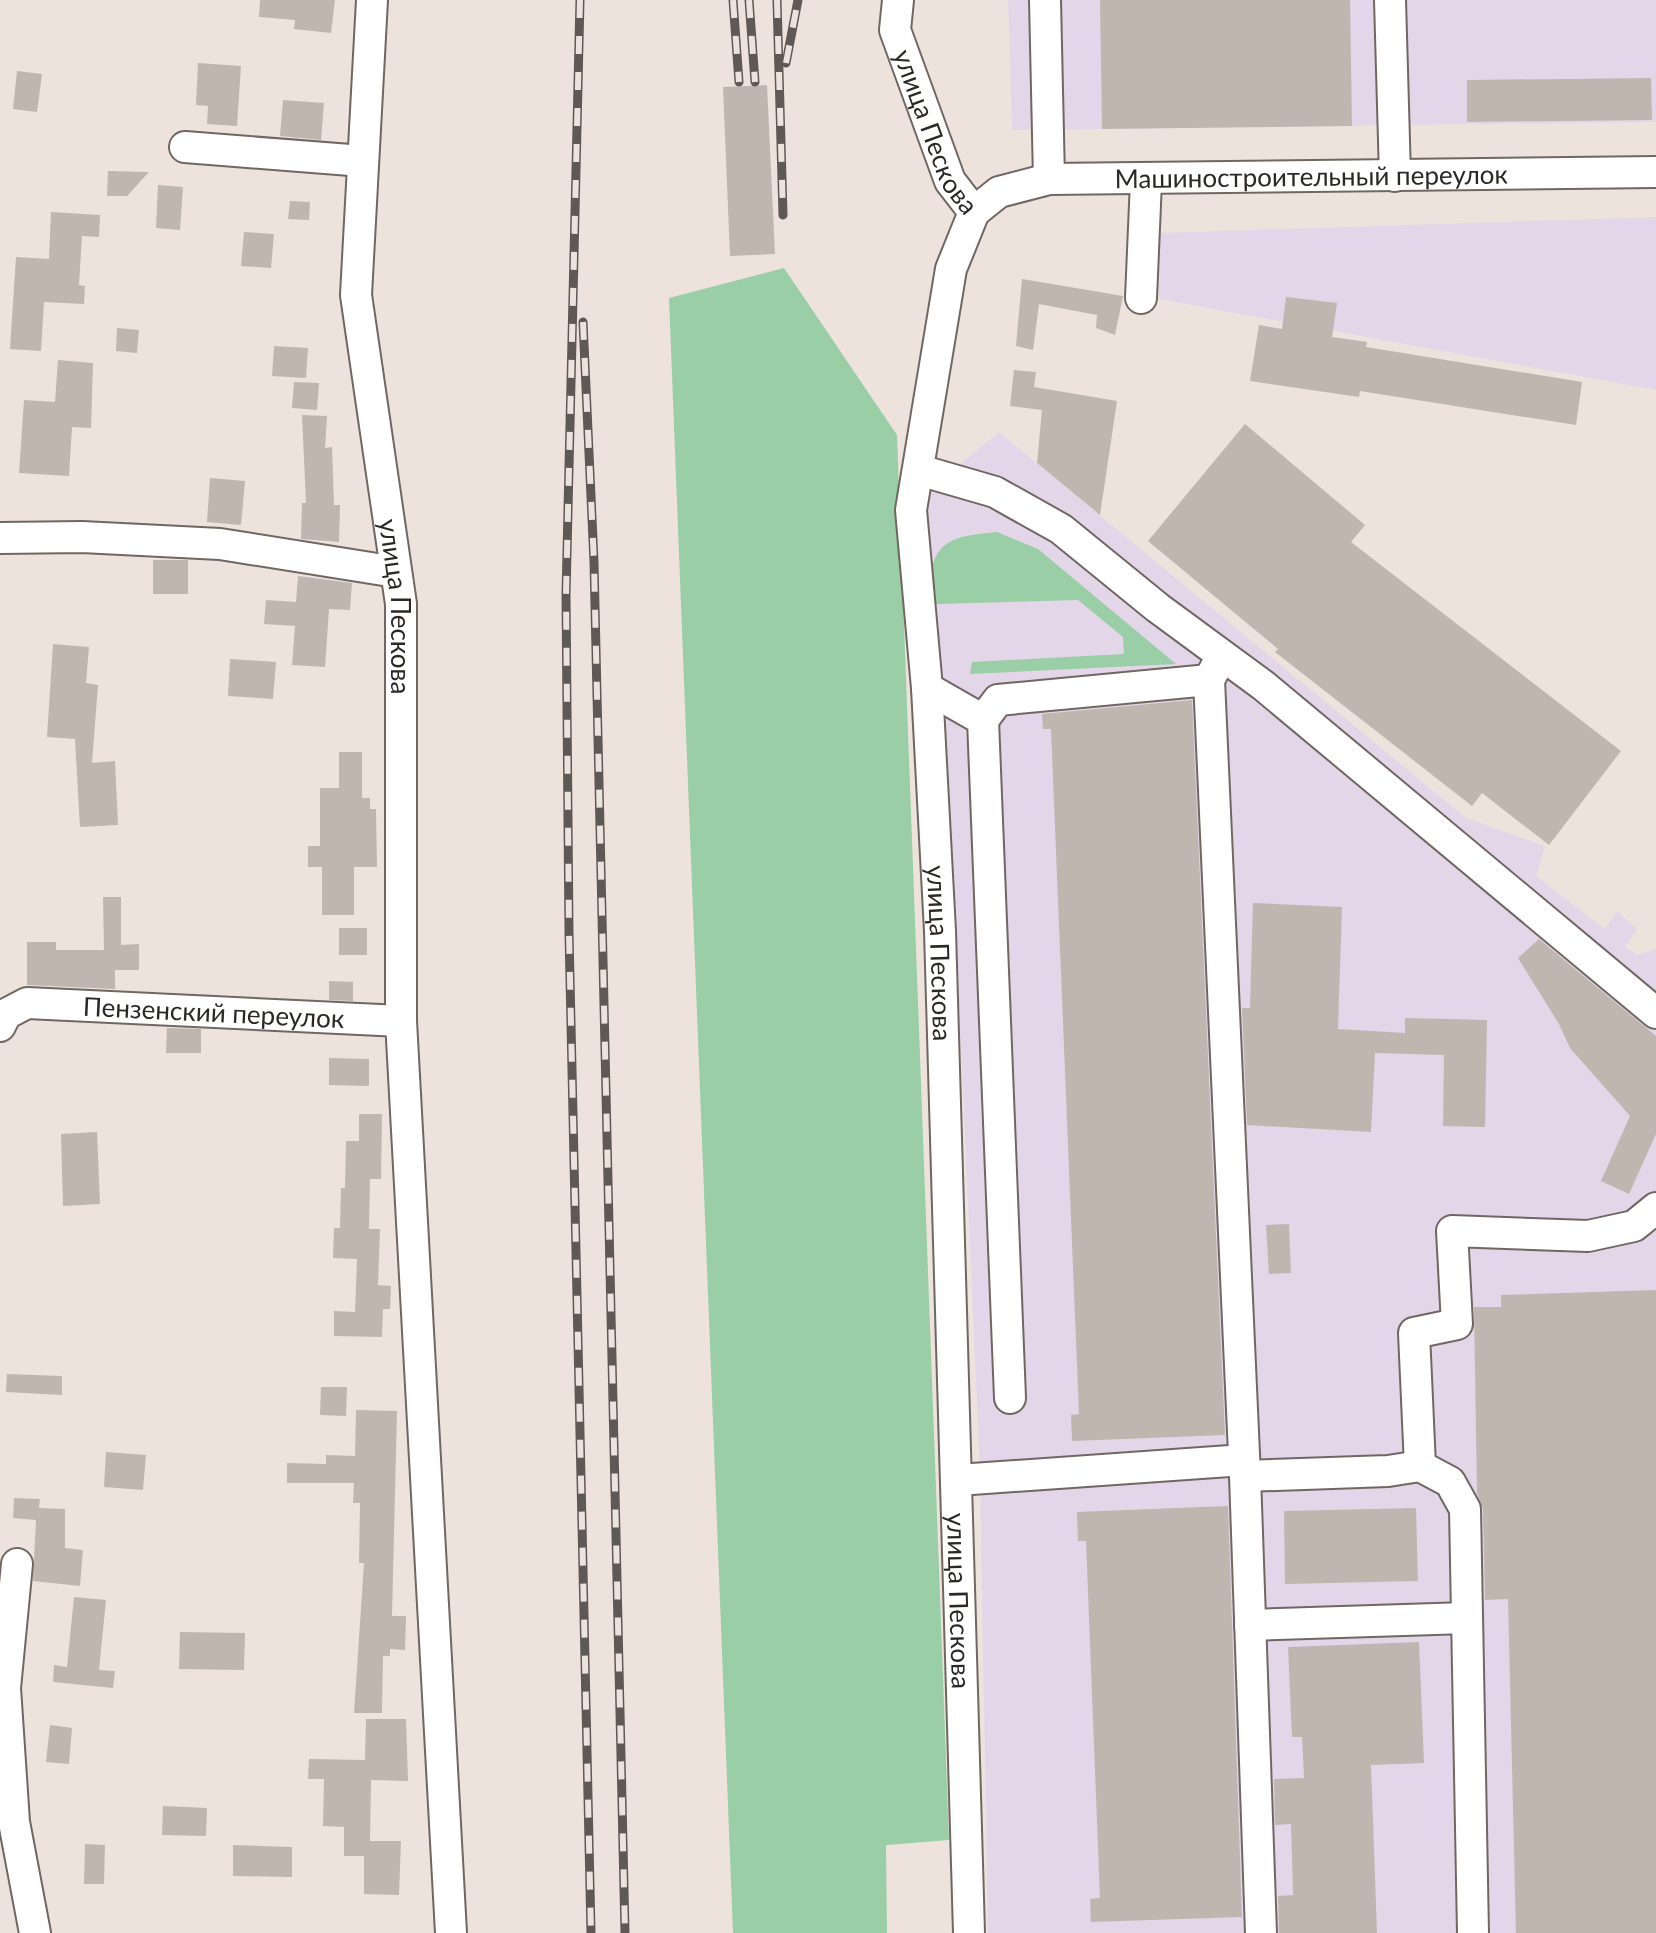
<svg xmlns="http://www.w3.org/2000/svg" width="1656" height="1933" font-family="Lato,sans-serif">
<rect width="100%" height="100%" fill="#ede3dc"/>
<g fill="#e4d6e9">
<polygon points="1008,0 1656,0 1656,122 1012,130"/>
<polygon points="1656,217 1656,390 1159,299 1158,233"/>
<polygon points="999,432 1466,818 1545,846 1536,876 1605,929 1617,911 1637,929 1625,947 1637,955 1656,949 1656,1933 988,1933 980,1474 962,1067 925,493"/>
</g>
<g fill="#99cea6">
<polygon points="784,268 897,435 949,1840 886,1845 887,1933 733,1933 669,298"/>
<path d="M997,532L1038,549L1176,664L970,674L972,662L1124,654L1123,637L1078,600L936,604L927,596C933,542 944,537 997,532Z"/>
</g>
<g fill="#bfb6af">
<polygon points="260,0 335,0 331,33 294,29 295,20 259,17"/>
<polygon points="1100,0 1350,0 1352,126 1102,129"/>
<polygon points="198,63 241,66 237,126 207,124 208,106 196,105"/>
<polygon points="17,71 42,74 37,112 13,109"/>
<polygon points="1651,78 1652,120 1467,122 1467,80"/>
<polygon points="767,85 775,254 730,256 723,87"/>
<polygon points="283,100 324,103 321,140 280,136"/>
<polygon points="108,171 149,172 127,196 107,196"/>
<polygon points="158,185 183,187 180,230 156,228"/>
<polygon points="290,201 310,202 309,220 288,219"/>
<polygon points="51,212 100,215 99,237 82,236 79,285 85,286 84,304 44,302 41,351 10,349 16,257 49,259"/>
<polygon points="244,232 274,234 271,268 241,266"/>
<polygon points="1022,279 1123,296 1115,335 1096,328 1097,315 1039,304 1033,350 1016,346"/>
<polygon points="1286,297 1337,303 1332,337 1367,342 1366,347 1582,382 1576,425 1360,391 1359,397 1250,381 1259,325 1282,329"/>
<polygon points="117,328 139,330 137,353 116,351"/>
<polygon points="274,346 308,348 306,378 272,376"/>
<polygon points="58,360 93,363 91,428 72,427 69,476 19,473 24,400 55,402"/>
<polygon points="1014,370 1036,372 1034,387 1117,401 1100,515 1037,463 1042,410 1010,406"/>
<polygon points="294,382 319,383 317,410 292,408"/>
<polygon points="302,415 327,416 325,448 332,447 334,505 340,505 339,542 301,539 302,503 306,503"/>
<polygon points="1245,424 1365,525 1351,542 1621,751 1549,845 1482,793 1472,806 1275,652 1278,649 1148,541"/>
<polygon points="210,478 245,481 241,525 207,522"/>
<rect x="153" y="560" width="35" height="34"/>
<polygon points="298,576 352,583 350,610 329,609 325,667 292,665 295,626 264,624 266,600 296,602"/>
<polygon points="53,644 89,647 86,683 98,685 92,763 115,761 118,825 80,827 75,739 47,737"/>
<polygon points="230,659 276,662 273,699 228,696"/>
<polygon points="1192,700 1225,1435 1072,1441 1071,1415 1079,1414 1051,729 1043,729 1042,714"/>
<polygon points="339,752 362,752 362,798 370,798 370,809 376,809 377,867 354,867 354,915 322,915 322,867 308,867 308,846 320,846 320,788 339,788"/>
<polygon points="103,897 121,897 121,945 139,944 139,970 115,970 115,989 27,985 27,942 56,942 56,950 104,950"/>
<polygon points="1253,903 1342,907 1338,1029 1405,1033 1405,1018 1487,1020 1485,1127 1443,1126 1444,1055 1375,1053 1371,1132 1247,1125 1242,1008 1250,1008"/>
<rect x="339" y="928" width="28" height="27"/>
<polygon points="1539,939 1656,1036 1656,1134 1629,1194 1601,1181 1630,1116 1570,1048 1559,1024 1518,958"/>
<polygon points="329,981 353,982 353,1001 329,1000"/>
<polygon points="167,1028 201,1029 201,1053 166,1053"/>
<polygon points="329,1058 369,1059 369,1086 329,1085"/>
<polygon points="359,1114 382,1114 381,1179 370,1179 369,1229 380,1229 378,1285 391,1286 390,1309 383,1309 382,1337 334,1336 334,1311 355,1312 357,1259 333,1258 334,1228 340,1228 341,1188 345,1188 346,1141 359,1141"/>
<polygon points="97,1132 100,1204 63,1206 61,1134"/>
<polygon points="1289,1224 1291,1273 1269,1274 1266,1225"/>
<polygon points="1656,1290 1656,1933 1516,1933 1508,1599 1485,1600 1483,1509 1477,1493 1474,1307 1501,1307 1501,1295"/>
<polygon points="7,1374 62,1376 62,1395 6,1392"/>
<polygon points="321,1387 347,1387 346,1416 320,1415"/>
<polygon points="356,1410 397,1411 392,1616 406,1616 405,1650 390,1649 390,1656 383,1656 382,1713 354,1713 364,1563 359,1563 360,1503 353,1503 354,1483 287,1483 287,1463 326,1464 326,1455 355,1456"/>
<polygon points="106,1452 146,1455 143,1490 104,1487"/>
<polygon points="14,1498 40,1499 39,1508 65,1509 65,1548 83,1550 80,1586 33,1581 36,1520 13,1518"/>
<polygon points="1228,1506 1242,1917 1091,1922 1090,1899 1100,1898 1086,1541 1078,1541 1077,1512"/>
<polygon points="1416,1508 1418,1581 1285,1584 1284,1511"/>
<polygon points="74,1597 106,1600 99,1670 115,1671 113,1688 53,1682 54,1665 67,1667"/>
<polygon points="180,1632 245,1633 244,1670 179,1669"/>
<polygon points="1419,1642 1424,1763 1371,1765 1377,1933 1279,1933 1278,1896 1293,1895 1291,1824 1275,1825 1274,1779 1304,1778 1302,1737 1292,1737 1288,1647"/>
<polygon points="366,1719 406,1719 408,1781 371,1780 370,1841 401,1841 399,1895 364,1894 364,1856 344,1856 344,1827 323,1826 324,1779 308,1779 309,1759 365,1760"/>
<polygon points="50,1725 72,1728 69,1764 46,1762"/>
<polygon points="163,1806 207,1808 206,1836 162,1835"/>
<polygon points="85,1844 105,1845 104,1884 84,1884"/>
<polygon points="233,1845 292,1847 292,1877 233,1876"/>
</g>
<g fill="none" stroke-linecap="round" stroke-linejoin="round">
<g stroke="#716762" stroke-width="34">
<g id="minor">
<path id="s1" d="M372,0L356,295L401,604V1021L451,1933"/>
<path id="s2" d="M898,0L895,30L950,181L974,212L951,269L911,510L927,688L940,931L969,1933"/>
<polyline points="1045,0 1049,179"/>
<polyline points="1390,0 1395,176"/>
<polyline points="185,147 363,161"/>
<path id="s3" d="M974,212L999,192L1049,179L1656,172"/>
<polyline points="1141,298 1146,181"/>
<polyline points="919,470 995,492 1061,529 1158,608 1264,686 1656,1013"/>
<polyline points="0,538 82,537 220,544 396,572"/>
<polyline points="1221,657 1209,680 1245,1476 1261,1933"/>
<polyline points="927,688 983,720 1010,1398"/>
<polyline points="983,720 998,700 1209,680"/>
<path id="s4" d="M0,1026L6,1014L27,1003L401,1021"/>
<polyline points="1420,1466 1414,1333 1457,1324 1452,1231 1588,1236 1634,1226 1656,1208"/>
<polyline points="1245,1476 1388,1471 1420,1466 1450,1482 1465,1509 1473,1933"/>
<polyline points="958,1480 1244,1460"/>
<polyline points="17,1564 5,1688 14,1822 35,1933"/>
<polyline points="1250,1625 1467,1618"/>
</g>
</g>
<use href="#minor" stroke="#fff" stroke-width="30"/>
<g stroke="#5e5955" stroke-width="9">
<g id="rail">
<polyline points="580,0 566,595 569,933 591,1933"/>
<polyline points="733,0 739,82"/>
<polyline points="749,0 755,82"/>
<polyline points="777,0 783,215"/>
<polyline points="786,63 798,0"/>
<polyline points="583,322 594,562 625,1933"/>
</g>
</g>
<use href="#rail" stroke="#ede3dc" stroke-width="6" stroke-dasharray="18" stroke-linecap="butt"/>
</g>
<g text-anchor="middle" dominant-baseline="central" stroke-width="7" stroke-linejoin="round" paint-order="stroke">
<g font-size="26" fill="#2c2826" stroke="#ede3dc">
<text stroke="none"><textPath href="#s2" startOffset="140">улица Пескова</textPath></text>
<text stroke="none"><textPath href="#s3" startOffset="346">Машиностроительный переулок</textPath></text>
<text stroke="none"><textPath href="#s1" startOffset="610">улица Пескова</textPath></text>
<text stroke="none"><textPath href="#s2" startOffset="980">улица Пескова</textPath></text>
<text stroke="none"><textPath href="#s4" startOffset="224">Пензенский переулок</textPath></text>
<text stroke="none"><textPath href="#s2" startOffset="1628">улица Пескова</textPath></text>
</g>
</g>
</svg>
